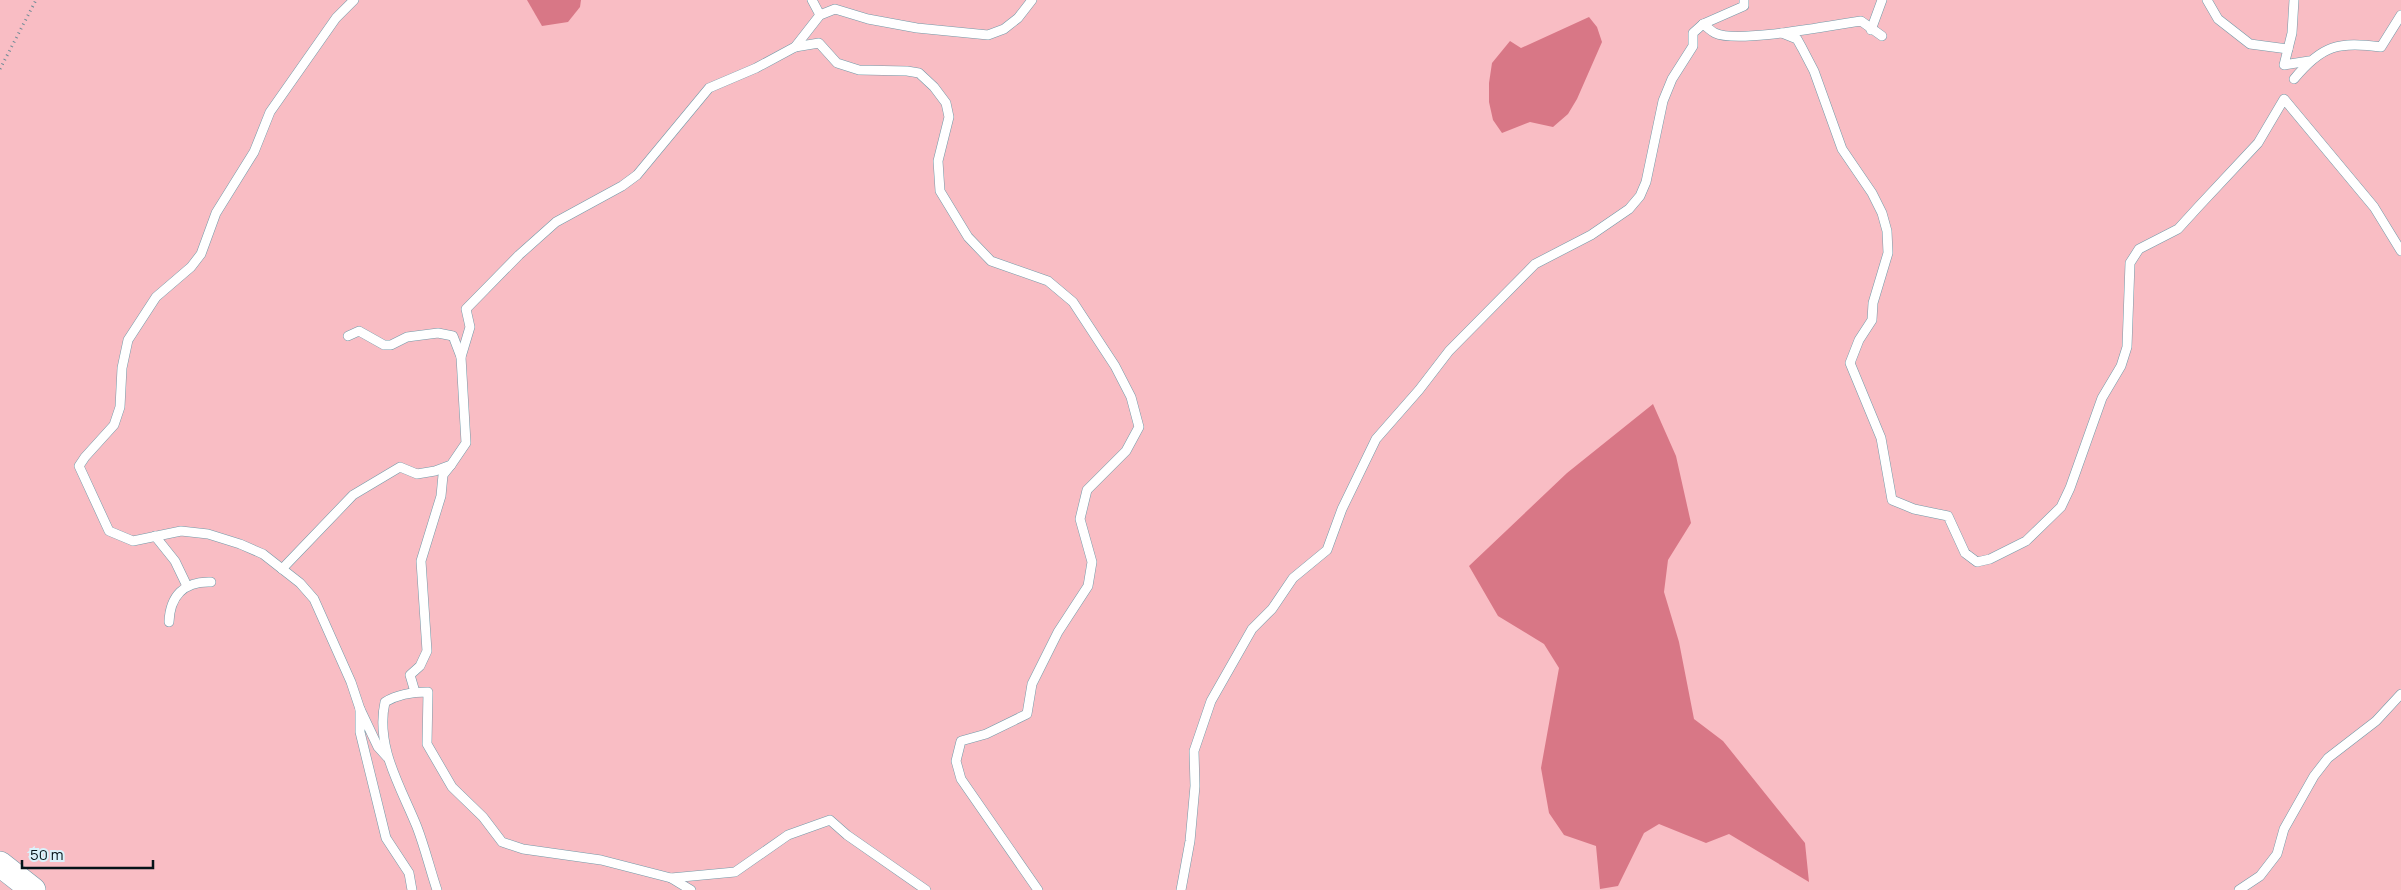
<svg xmlns="http://www.w3.org/2000/svg" width="2401" height="890" font-family="Manrope,sans-serif">
<rect width="100%" height="100%" fill="#bfe8f7"/>
<rect fill="#f9bdc4" x="0" y="0" width="2401" height="890"/>
<g fill="#d87786">
<polygon points="527,0 581,0 580,7 568,22 542,26"/>
<polygon points="1589,17 1597,27 1602,42 1577,99 1568,114 1553,127 1530,122 1502,133 1493,120 1489,102 1489,83 1492,63 1510,41 1521,48"/>
<polygon points="1653,404 1676,456 1691,523 1668,560 1664,592 1679,642 1694,719 1723,741 1805,843 1809,882 1729,834 1706,843 1659,824 1644,833 1618,886 1600,889 1596,846 1564,835 1549,813 1541,768 1559,668 1544,644 1498,616 1469,566 1567,473"/>
</g>
<g fill="none" stroke-linecap="round" stroke-linejoin="round">
<g stroke="#7399a8" stroke-width="10">
<g id="lane">
<polyline points="354,0 336,18 270,112 254,152 216,213 201,254 191,267 156,297 128,340 122,368 120,407 114,425 85,457 79,466 109,531 133,541 181,531 208,534 240,544 263,554 300,583 314,599 351,682 360,709"/>
<polyline points="812,0 820,15"/>
<polyline points="2207,0 2218,19 2250,44 2288,49"/>
<polyline points="2294,0 2292,33 2284,65 2309,61"/>
<path d="M1703,24C1707,27 1711,31 1715,33C1737,44 1832,25 1861,21L1882,36"/>
<polyline points="1871,30 1882,0"/>
<polyline points="1782,33 1797,39 1802,48 1814,71 1842,149 1872,193 1882,213 1887,231 1888,253 1873,303 1872,320 1859,340 1850,363 1881,438 1892,500 1914,509 1948,516 1965,553 1977,562 1990,559 2026,541 2061,507 2070,488 2102,398 2121,366 2127,347 2130,263 2139,249 2178,229 2199,206 2258,143 2284,99 2374,207 2401,251"/>
<polyline points="795,47 819,43 837,63 859,70 907,71 919,73 934,87 946,103 949,117 938,161 940,191 968,237 991,261 1048,281 1073,302 1115,366 1131,397 1139,427 1126,451 1087,490 1080,519 1092,562 1088,586 1058,632 1032,684 1027,714 986,734 961,741 956,761 961,779 1038,890"/>
<path d="M2294,79C2322,45 2339,41 2381,47L2401,15"/>
<polyline points="348,336 359,331 384,345 391,345 407,337 438,333 453,336 461,357"/>
<polyline points="155,536 175,561 187,586"/>
<polyline points="282,569 353,495 400,467 417,474 435,471 451,465 466,443 461,357 470,327 466,309 519,255 556,222 622,186 637,175 709,88 756,68 795,47 820,15 835,9 868,19 917,28 988,35 1004,29 1018,18 1032,0"/>
<path d="M169,622C170,596 184,581 211,582"/>
<polyline points="415,692 410,675 420,666 427,651 421,561 441,496 443,475 451,465"/>
<polyline points="387,757 378,747 360,709 360,732 386,838 409,873 412,890"/>
<polyline points="671,878 691,890"/>
<path d="M437,890C430,869 425,848 417,827C401,787 375,747 385,702C398,694 412,692 428,692L427,744L452,787L483,817L502,842L523,849L601,860L671,878L735,872L788,835L830,820L847,835L926,890"/>
<polyline points="1181,890 1190,841 1195,786 1194,751 1211,701 1252,629 1272,609 1293,578 1327,550 1342,509 1376,439 1419,390 1449,351 1535,264 1591,235 1629,209 1640,196 1646,182 1663,101 1672,79 1693,46 1693,33 1703,24 1744,6 1744,0"/>
<polyline points="2239,890 2260,876 2277,854 2284,829 2314,776 2328,758 2376,721 2401,694"/>
</g>
</g>
<g stroke="#7399a8" stroke-width="26">
<polyline id="secondary" points="0,864 33,890"/>
</g>
<polyline stroke="#6e8b96" stroke-width="3" stroke-dasharray="1 4" stroke-linecap="butt" points="0,69 36,0"/>
<use href="#lane" stroke="#fff" stroke-width="9"/>
<use href="#secondary" stroke="#fff" stroke-width="25"/>
</g>
<path d="M22 860v8h131v-8" fill="none" stroke="#051318" stroke-width="2.5"/>
<text x="30" y="860" font-size="15" fill="#051318" stroke="#daf2fb" stroke-width="4" paint-order="stroke">50 m</text>
</svg>
